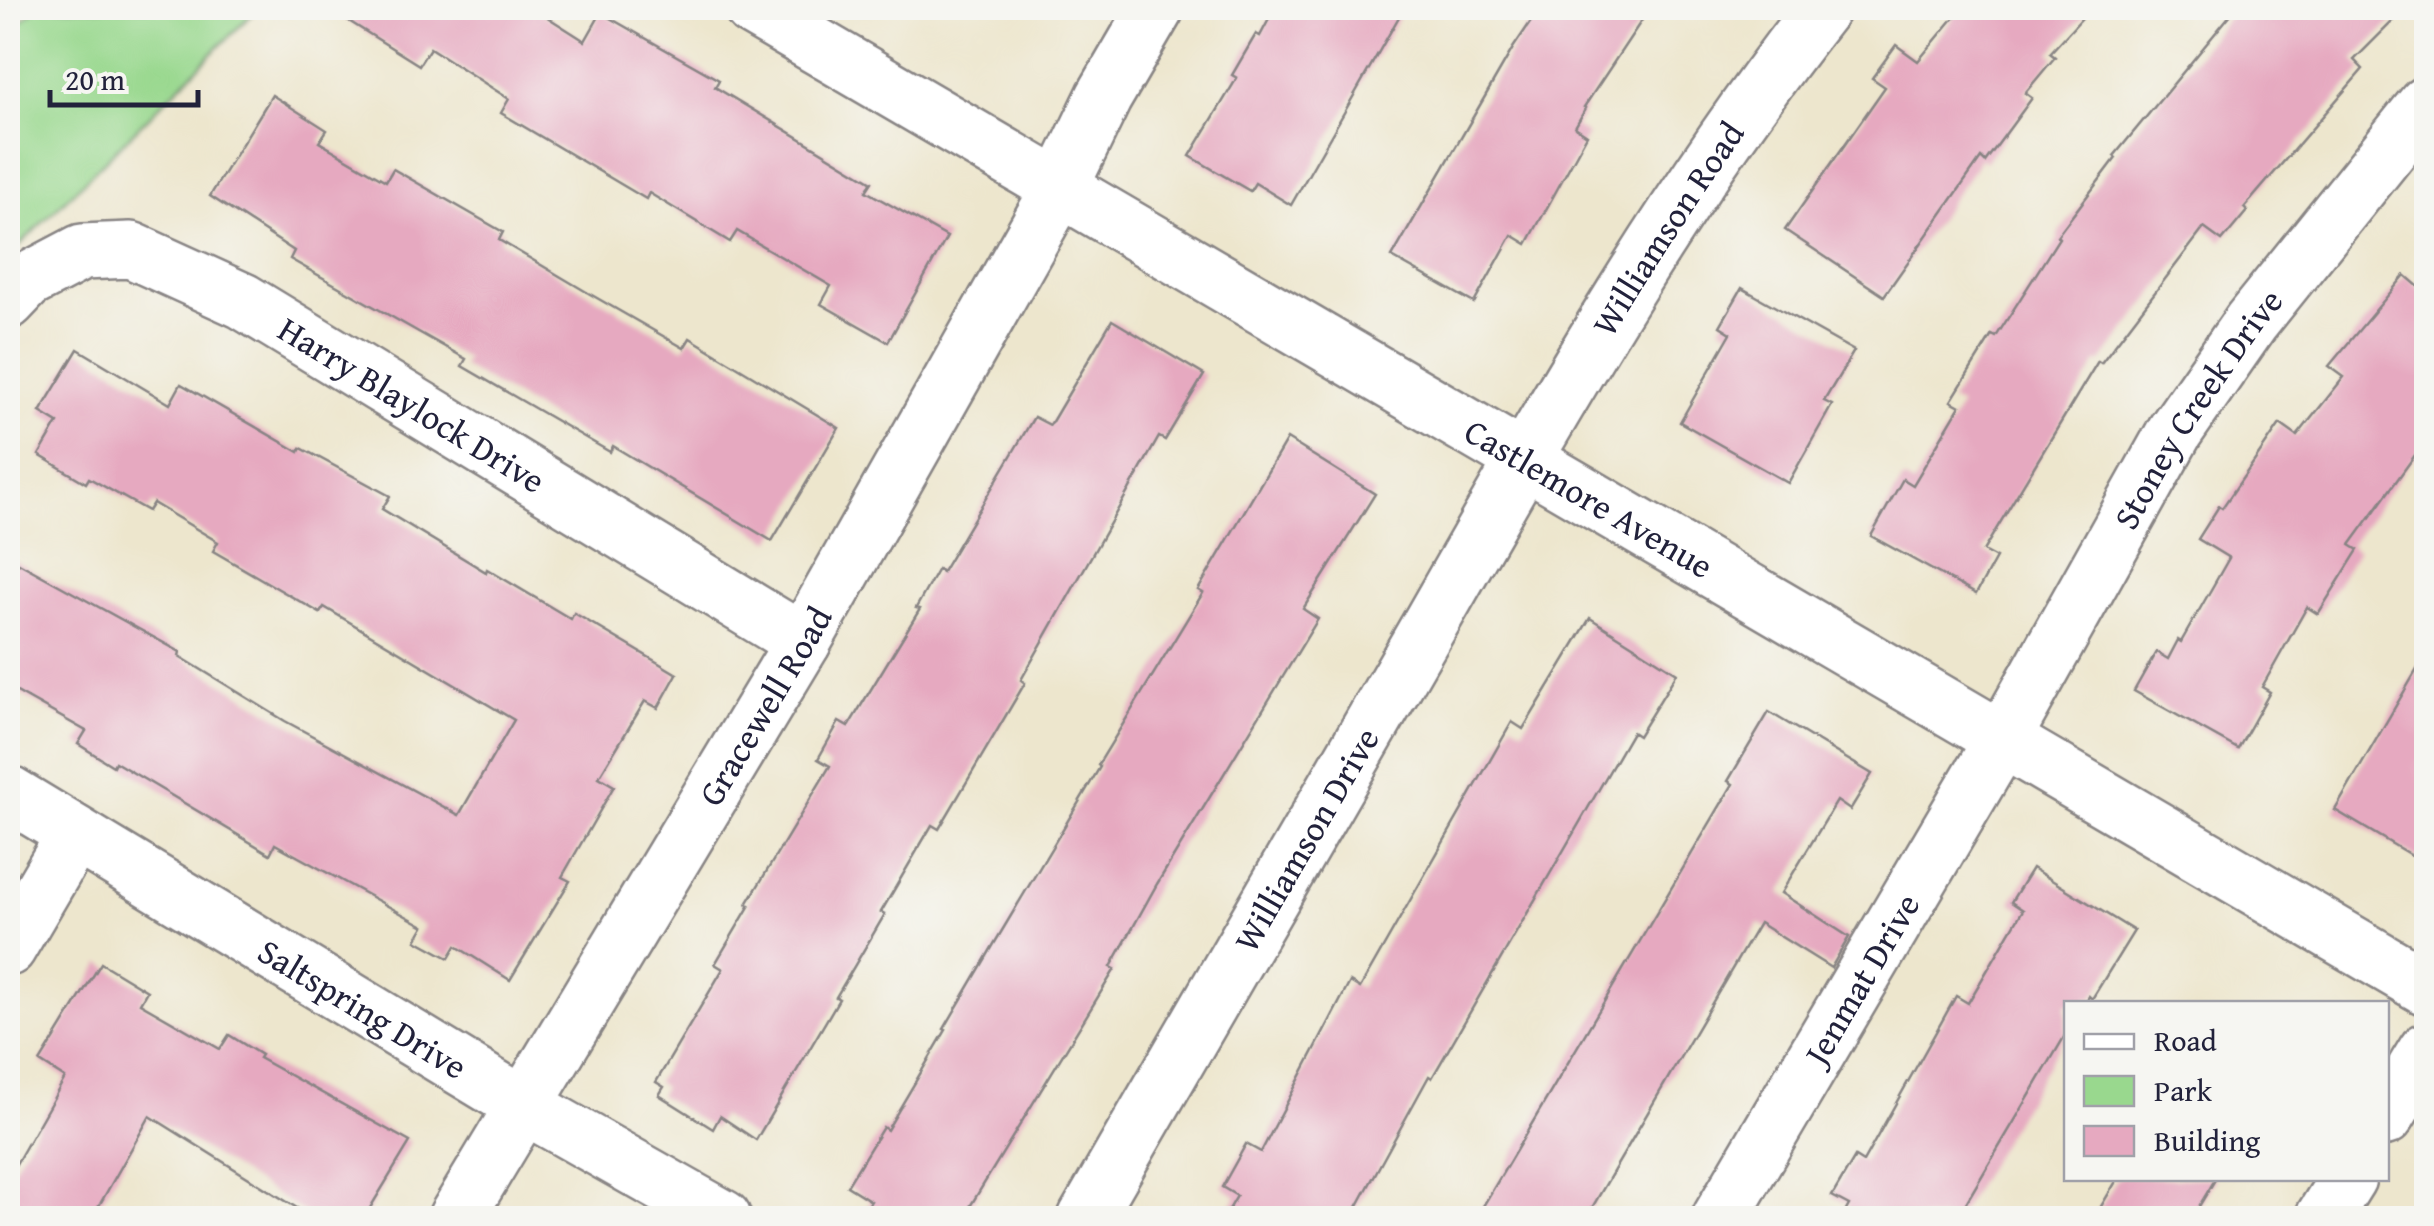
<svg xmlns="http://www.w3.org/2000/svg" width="2434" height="1226" font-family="'Gentium Book Plus',serif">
<rect width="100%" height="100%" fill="#f6f6f2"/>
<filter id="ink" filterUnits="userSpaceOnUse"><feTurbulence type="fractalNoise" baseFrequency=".01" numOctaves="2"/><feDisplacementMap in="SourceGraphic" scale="20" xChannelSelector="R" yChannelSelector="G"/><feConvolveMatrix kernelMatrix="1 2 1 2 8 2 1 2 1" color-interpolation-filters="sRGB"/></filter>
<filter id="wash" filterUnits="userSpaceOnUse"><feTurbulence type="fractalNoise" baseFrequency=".0048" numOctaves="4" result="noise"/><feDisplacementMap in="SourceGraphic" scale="40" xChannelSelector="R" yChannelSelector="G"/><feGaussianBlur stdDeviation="2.25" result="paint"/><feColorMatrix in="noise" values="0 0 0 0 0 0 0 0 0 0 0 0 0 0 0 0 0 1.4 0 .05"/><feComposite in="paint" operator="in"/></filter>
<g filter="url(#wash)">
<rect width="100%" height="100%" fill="#ede6cd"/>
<polygon fill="#99d88e" stroke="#5e7d64" stroke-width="2.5" points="35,8 258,8 8,257 8,35"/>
<g id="blocks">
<g fill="#e6a9c0">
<polygon points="328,8 533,8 585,41 601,13 719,80 715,87 872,182 866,191 947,237 888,342 821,304 831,286 737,231 730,242 649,193 646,199 501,113 509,99 430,48 419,65"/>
<polygon points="1275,8 1404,8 1291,205 1255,183 1250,191 1190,156 1237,78 1232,75 1256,34 1260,36"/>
<polygon points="1540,8 1650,8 1584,107 1586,108 1575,127 1587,135 1527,244 1512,235 1474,303 1392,257 1513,48"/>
<polygon points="1962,8 2091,8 2050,53 2055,57 2025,93 2032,98 1985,162 1981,158 1884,296 1785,230 1885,87 1872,78 1896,45 1918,61"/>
<polygon points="2236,8 2406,8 2354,60 2363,69 2244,208 2247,211 2222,241 2204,228 2101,363 2098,361 1983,551 1996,558 1976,594 1871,536 1903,479 1913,485 1960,406 1951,401 1992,335 1996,337 2059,238 2057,236 2116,158 2114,156"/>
<polygon points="272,95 327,130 319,142 386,181 393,169 503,232 499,240 590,294 684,348 690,338 839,428 772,541 613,446 610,452 462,366 466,359 290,259 294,251 210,196"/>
<polygon points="2405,275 2426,293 2426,440 2350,545 2358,550 2318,614 2307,607 2262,687 2270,692 2238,749 2134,691 2156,652 2168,659 2178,640 2181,642 2229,558 2198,539 2219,506 2222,508 2280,424 2297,436 2344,377 2329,366"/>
<polygon points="1742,288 1854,351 1824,401 1832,405 1788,483 1680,422 1731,333 1720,326"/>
<polygon points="1112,320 1204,375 1165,440 1159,437 1021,680 1025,683 939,829 932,825 881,912 885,914 836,997 839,999 756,1140 720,1116 713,1129 659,1095 664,1087 656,1082 723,969 715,964 750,905 747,904 830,766 818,759 839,722 848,727 920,609 916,608 938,569 942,572 1034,417 1050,425"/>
<polygon points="78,349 170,404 181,384 299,452 301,448 390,496 382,509 486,572 487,569 571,619 574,613 677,674 658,708 645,701 599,777 614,786 562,877 570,881 510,980 456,946 449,958 416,940 424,926 275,844 270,854 115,762 113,766 78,744 86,731 8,687 8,557 180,652 179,656 285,721 459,815 514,720 324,607 320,613 213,551 218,542 153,503 148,511 89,478 86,483 39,455 58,423 40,412"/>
<polygon points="1287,439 1375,494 1303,609 1318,619 1157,884 1111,967 1115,969 963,1218 860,1218 871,1201 847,1186 883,1127 887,1130 946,1030 944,1029 994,944 1100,767 1098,765 1203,593 1198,590"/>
<polygon points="1590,618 1677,673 1638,736 1632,732 1432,1078 1429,1076 1351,1218 1224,1218 1237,1196 1222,1187 1246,1144 1261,1152 1350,982 1360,988 1512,722 1523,729"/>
<polygon points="2426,654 2426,864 2335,810"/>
<polygon points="1769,712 1872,774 1850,810 1837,801 1781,893 1849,937 1831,968 1759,923 1586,1218 1476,1218 1733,784 1728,781"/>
<polygon points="2032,868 2134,931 2092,999 2089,996 2085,1004 2066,1004 2066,1034 1957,1218 1842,1218 1849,1205 1832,1196 1855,1157 1863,1162 1956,996 1968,1003 2023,910 2011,902"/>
<polygon points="101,963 147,991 140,1003 220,1049 229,1035 261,1055 259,1058 410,1142 364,1218 313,1218 150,1116 92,1218 8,1218 8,1178 65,1078 40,1062"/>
<polygon points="2118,1178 2216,1178 2192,1218 2094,1218"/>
</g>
</g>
</g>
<g filter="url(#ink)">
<use href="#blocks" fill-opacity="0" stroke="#888484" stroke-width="2.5"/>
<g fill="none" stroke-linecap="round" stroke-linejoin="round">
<g stroke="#888484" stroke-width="60">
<g id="minor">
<path id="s1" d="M8,301L27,281L82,252L131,250L243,301L803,642"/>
<path id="s2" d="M8,793L523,1105L723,1218"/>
<polyline points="8,948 74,836"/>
<polyline points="2386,1117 2426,1051"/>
<path id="s3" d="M456,1218L803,642L1060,188L1104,97L1156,8"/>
<path id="s4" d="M1720,1218L2002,740L2175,431L2251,322L2426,104"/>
<polyline points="2323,1218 2348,1178"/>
</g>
</g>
<g stroke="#888484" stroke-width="60">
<g id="tertiary">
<path id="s5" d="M752,8L2426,987"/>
<path id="s6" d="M1086,1218C1200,1020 1316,823 1430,624C1550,414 1671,199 1822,8"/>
</g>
</g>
<use href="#minor" stroke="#fff" stroke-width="55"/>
<use href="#tertiary" stroke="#fff" stroke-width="55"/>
</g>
</g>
<g text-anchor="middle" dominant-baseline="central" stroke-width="10" stroke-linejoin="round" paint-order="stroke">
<g font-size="35" fill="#22223b" stroke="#f6f6f2">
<text stroke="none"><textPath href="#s6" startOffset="1148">Williamson Road</textPath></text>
<text stroke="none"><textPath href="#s1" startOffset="460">Harry Blaylock Drive</textPath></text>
<text stroke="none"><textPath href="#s4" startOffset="940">Stoney Creek Drive</textPath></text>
<text stroke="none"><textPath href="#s5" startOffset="970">Castlemore Avenue</textPath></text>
<text stroke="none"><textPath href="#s3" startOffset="598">Gracewell Road</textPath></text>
<text stroke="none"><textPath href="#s6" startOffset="438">Williamson Drive</textPath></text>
<text stroke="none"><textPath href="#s4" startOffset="278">Jenmat Drive</textPath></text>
<text stroke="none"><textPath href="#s2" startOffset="415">Saltspring Drive</textPath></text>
</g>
</g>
<rect width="2434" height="1226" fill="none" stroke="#f6f6f2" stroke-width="40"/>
<rect x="2064" y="1001" width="325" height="180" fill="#f6f6f2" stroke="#a1a1a9" stroke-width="2.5"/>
<rect x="2084" y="1034" width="50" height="15" fill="#ffffff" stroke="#a1a1a9" stroke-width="2.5"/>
<text x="2154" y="1051" font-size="30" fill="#22223b">Road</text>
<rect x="2084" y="1076" width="50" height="30" fill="#99d88e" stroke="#a1a1a9" stroke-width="2.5"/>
<text x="2154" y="1101" font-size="30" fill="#22223b">Park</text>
<rect x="2084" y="1126" width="50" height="30" fill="#e6a9c0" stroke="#a1a1a9" stroke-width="2.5"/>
<text x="2154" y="1151" font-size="30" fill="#22223b">Building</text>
<path d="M50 90v15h148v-15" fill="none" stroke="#22223b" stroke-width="5"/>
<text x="65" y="90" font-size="30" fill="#22223b" stroke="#f6f6f2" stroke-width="8" paint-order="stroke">20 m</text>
</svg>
